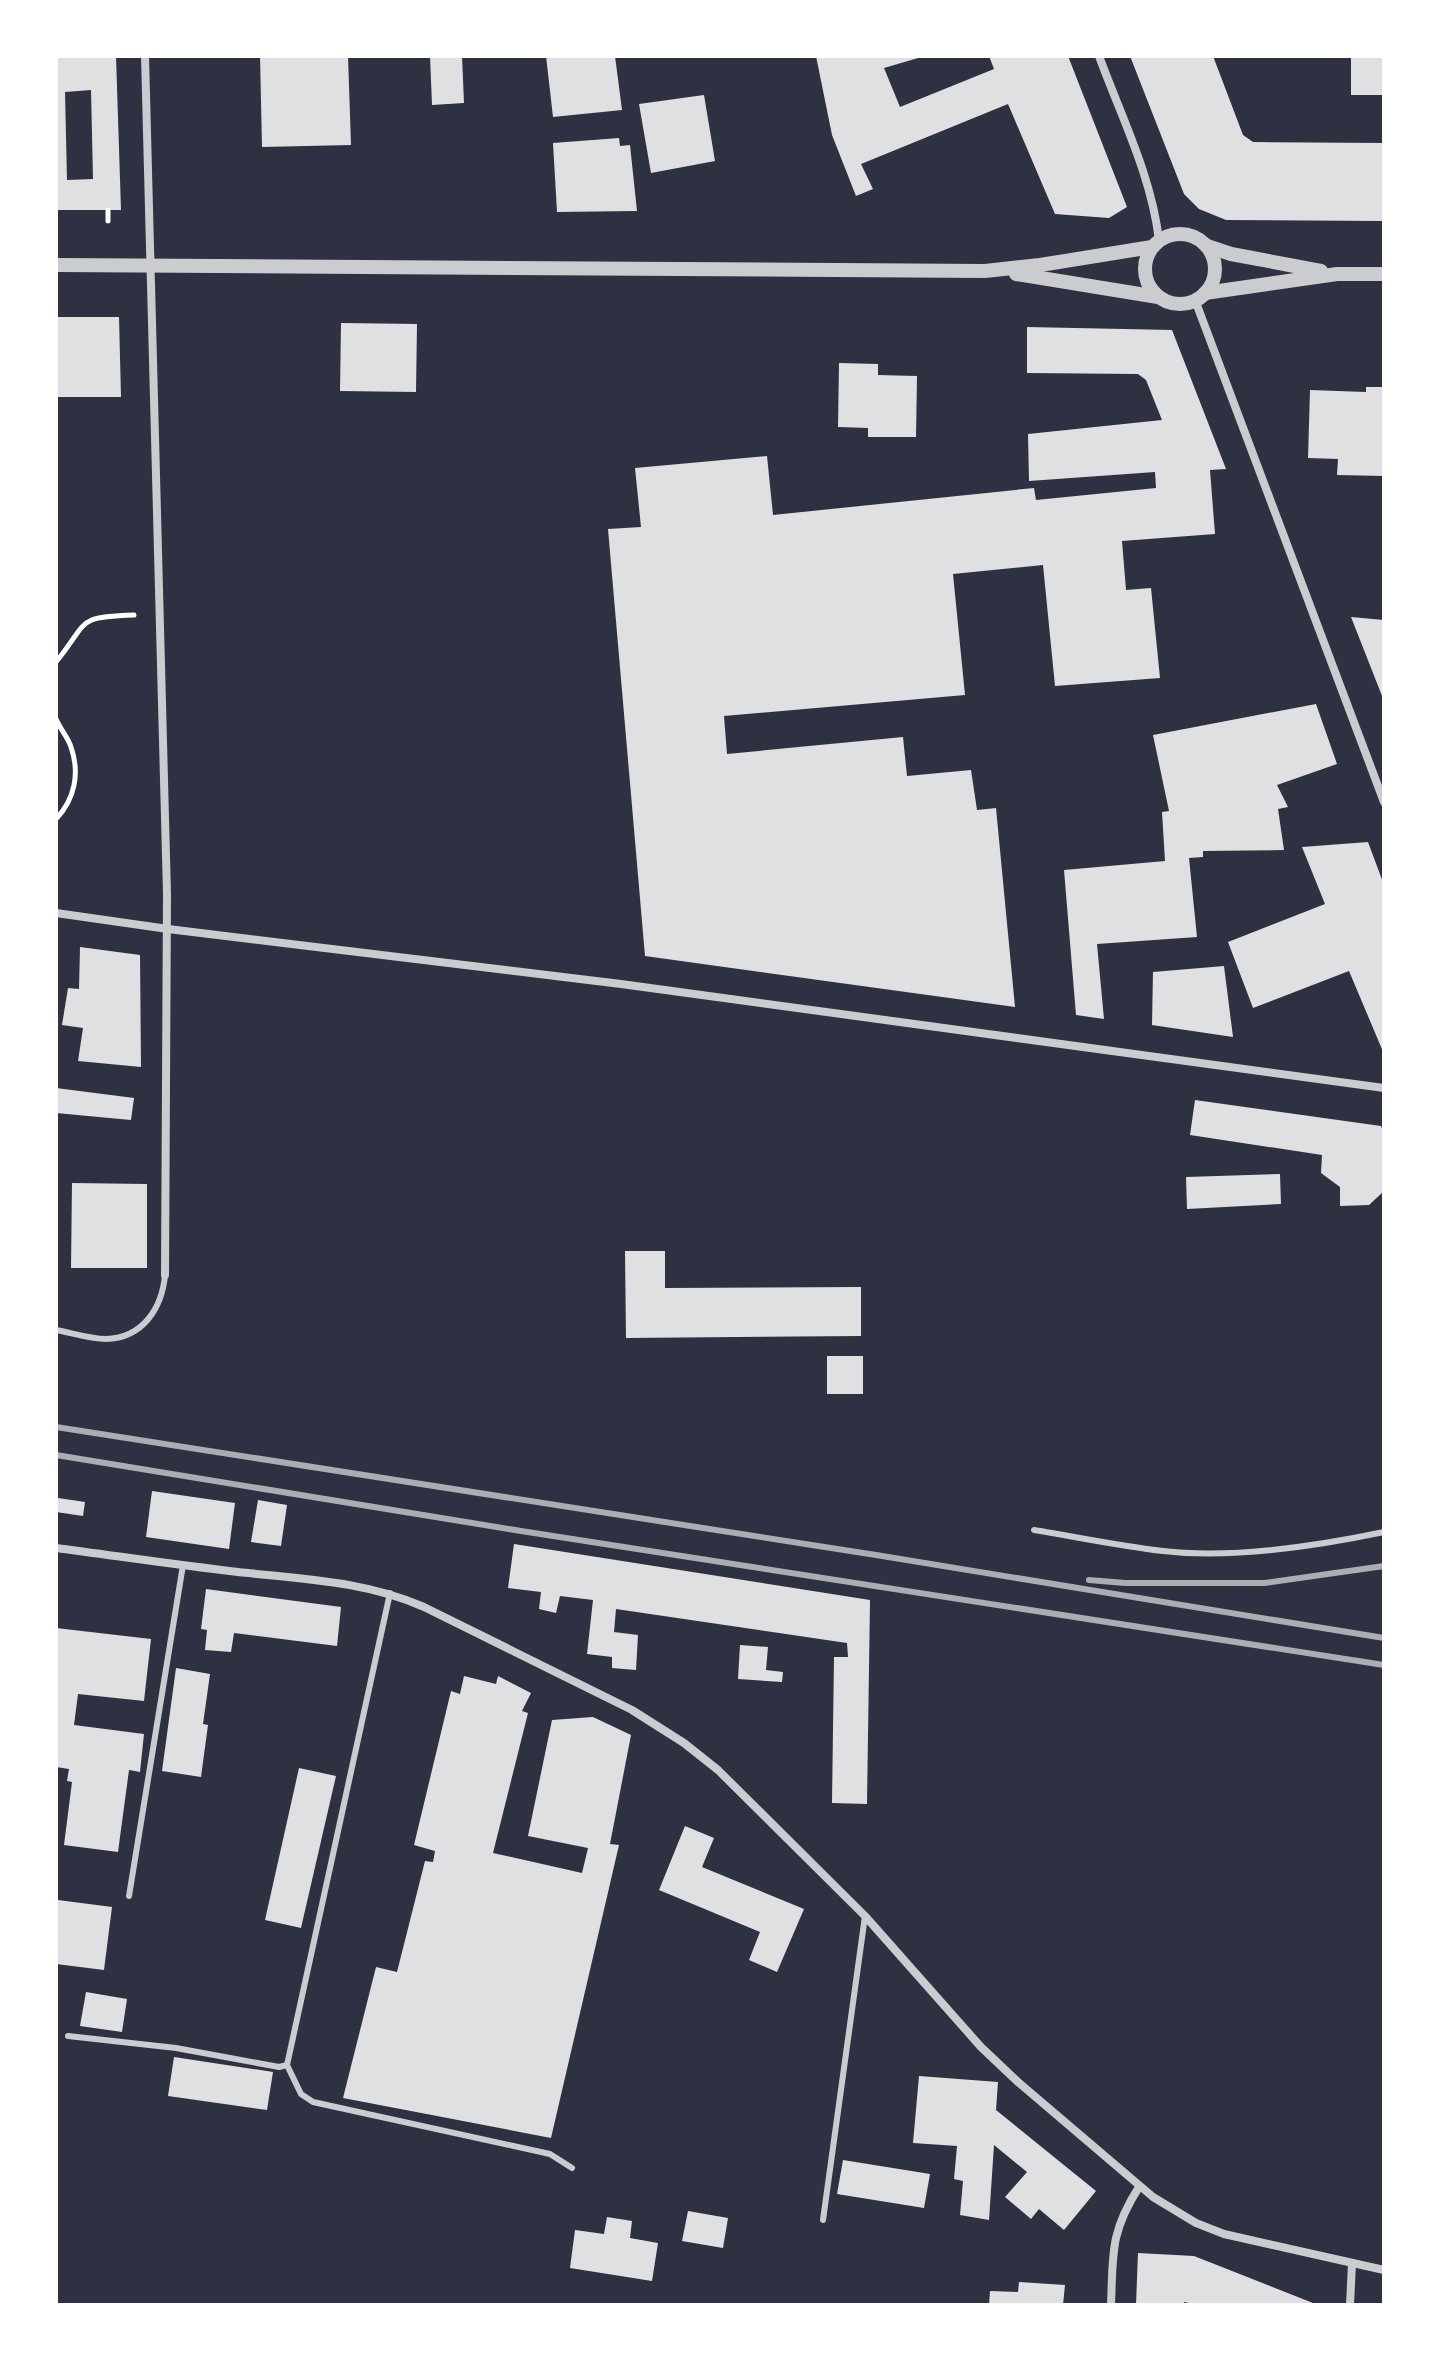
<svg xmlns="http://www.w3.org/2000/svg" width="1440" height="2361" font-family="'Fira Sans Condensed',sans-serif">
<rect width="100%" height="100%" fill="#2d3142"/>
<g fill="#e0e0e3" fill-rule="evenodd">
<path d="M56,56H116L121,210H56ZM91,90L93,179L67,180L65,92Z"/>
<polygon points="260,56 348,56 351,145 262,147"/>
<polygon points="430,56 462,56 464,103 432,105"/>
<polygon points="546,56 615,56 622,110 553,117"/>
<polygon points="816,56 925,56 884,68 900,107 994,69 989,56 1068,56 1127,207 1109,218 1055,214 1008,104 861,164 873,189 856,196 832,135"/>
<polygon points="1130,56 1213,56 1243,135 1253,142 1384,143 1384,221 1226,220 1199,209 1184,194"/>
<rect x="1351" y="56" width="33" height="39"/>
<polygon points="704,95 715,161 651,173 639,104"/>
<polygon points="619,138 620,146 630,145 637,211 557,212 553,143"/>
<polygon points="56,317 119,317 121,397 56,397"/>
<polygon points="341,323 417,324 416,392 340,391"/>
<polygon points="1027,327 1172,330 1226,469 1210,470 1215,534 1122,541 1126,590 1151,588 1160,678 1055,686 1043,565 953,574 965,695 724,716 727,754 903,737 907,776 971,770 977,810 996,808 1015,1007 645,956 608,529 641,527 635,468 767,456 773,515 1034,488 1036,500 1156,488 1155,472 1029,481 1028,434 1162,420 1146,380 1138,374 1027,373"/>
<polygon points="839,363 878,364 878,375 917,376 916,437 868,437 868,428 838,427"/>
<polygon points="1366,387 1384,387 1384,476 1337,475 1338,459 1308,458 1310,390 1366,392"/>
<polygon points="1351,617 1384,620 1384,701"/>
<polygon points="1316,704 1337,764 1277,785 1288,807 1278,809 1284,850 1203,851 1203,857 1189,858 1197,937 1097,944 1104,1019 1076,1015 1064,870 1165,861 1162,812 1169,811 1153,735"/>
<polygon points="1368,842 1384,885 1384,1054 1349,971 1253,1008 1228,942 1325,904 1302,847"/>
<polygon points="80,947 140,955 141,1067 78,1061 83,1028 62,1025 68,988 79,989"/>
<polygon points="1224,966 1233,1037 1152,1025 1153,972"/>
<polygon points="56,1088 134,1098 131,1120 56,1113"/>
<polygon points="1195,1100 1381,1126 1384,1133 1384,1191 1369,1205 1340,1206 1340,1187 1321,1173 1322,1155 1190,1135"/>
<polygon points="1280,1174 1281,1204 1187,1209 1186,1177"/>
<polygon points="72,1183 147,1184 147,1268 71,1268"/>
<polygon points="625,1251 665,1251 665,1288 861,1287 861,1336 626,1338"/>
<rect x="827" y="1356" width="36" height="38"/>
<polygon points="152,1491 235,1503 229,1549 146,1537"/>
<polygon points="58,1498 85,1502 83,1516 56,1512"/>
<polygon points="258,1500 287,1505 281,1546 251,1542"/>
<polygon points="514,1544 870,1600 867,1804 832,1803 834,1657 848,1657 847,1643 616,1609 614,1632 638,1635 636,1670 612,1668 612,1657 587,1654 593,1600 560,1596 556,1613 539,1609 541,1592 508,1588"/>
<polygon points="206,1589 341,1607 337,1646 234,1633 231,1652 205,1650 207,1630 201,1629"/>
<polygon points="56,1628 151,1639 144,1701 78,1694 74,1725 144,1734 140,1772 129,1770 118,1852 64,1845 72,1782 67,1781 69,1769 56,1767"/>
<polygon points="740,1645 768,1647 766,1670 783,1672 782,1682 738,1679"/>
<polygon points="176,1668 210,1674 203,1724 208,1725 201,1777 162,1771"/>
<polygon points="464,1676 496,1684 498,1676 531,1693 522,1711 528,1713 493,1853 582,1873 588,1848 528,1836 552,1720 593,1717 631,1735 610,1844 619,1845 551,2138 343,2098 376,1967 397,1972 425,1861 433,1862 435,1851 414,1845 451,1691 460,1694"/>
<polygon points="299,1768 336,1776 301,1928 265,1920"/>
<polygon points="685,1826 714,1838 702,1867 804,1909 777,1972 749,1960 760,1932 659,1890"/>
<polygon points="58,1900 112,1907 104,1970 56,1964"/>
<polygon points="86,1992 127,1999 122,2032 80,2026"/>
<polygon points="174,2057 273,2072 267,2110 168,2096"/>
<polygon points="919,2076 998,2082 996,2110 1096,2191 1064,2230 1039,2209 1031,2219 1005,2197 1027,2172 994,2145 989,2220 960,2215 963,2181 954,2179 957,2146 913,2143"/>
<polygon points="843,2160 930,2174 924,2208 837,2194"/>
<polygon points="688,2211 728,2218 723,2248 682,2241"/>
<polygon points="607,2217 632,2221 630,2238 658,2243 652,2281 570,2268 575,2230 604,2234"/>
<polygon points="1138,2253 1194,2256 1318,2305 1199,2305 1184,2302 1184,2305 1136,2305"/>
<polygon points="1019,2282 1065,2285 1063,2305 989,2305 990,2291 1018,2292"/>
</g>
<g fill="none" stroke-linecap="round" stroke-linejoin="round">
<g stroke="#fff" stroke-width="5">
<polyline points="108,210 108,221"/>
<path d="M56,662C90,620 75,617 134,615"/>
<path d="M56,719C60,729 68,737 71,747C80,773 75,799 56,819"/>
</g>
<g stroke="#caccd0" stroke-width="6">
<path d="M56,1330C72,1333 90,1339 106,1339C143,1338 162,1308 165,1275"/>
<path d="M1034,1530C1077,1537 1120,1546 1163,1551C1231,1559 1317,1546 1384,1532"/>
<polyline points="129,1896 183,1565"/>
<polyline points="68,2036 176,2048 279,2067 287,2065 390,1593"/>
<polyline points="287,2065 301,2094 313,2102 550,2154 572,2168"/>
<polyline points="823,2220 865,1916"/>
</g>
<g stroke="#caccd0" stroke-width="8">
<polyline points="145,56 167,894 165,1275"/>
<path d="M1099,56C1121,116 1152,177 1159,241"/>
<polyline points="1195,300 1384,802"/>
<polyline points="56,913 168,929 621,984 1384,1088"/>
<path d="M56,1548C117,1556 177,1565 238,1572C302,1579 365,1581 424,1607L632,1710L684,1743L718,1770L865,1916L981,2047L1018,2082L1153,2197L1196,2223L1224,2234L1384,2270"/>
<path d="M1111,2305C1113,2254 1110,2232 1139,2187"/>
<polyline points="1350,2305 1352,2263"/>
</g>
<g stroke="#caccd0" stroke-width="14">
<circle cx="1180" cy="269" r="35"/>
<polyline points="1207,246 1231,254 1321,271"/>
<polyline points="56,265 985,271 1040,265 1152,247"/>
<polyline points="1016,274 1158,297"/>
<polyline points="1205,293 1337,274 1384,274"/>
</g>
<g stroke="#abadb3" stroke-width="6">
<polyline points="56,1427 876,1555 1384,1638"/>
<polyline points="56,1455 521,1531 1384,1665"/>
<polyline points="1089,1580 1125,1583 1265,1583 1384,1566"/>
</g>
</g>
<rect width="1440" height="2361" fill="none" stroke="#ffffff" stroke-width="116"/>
</svg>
